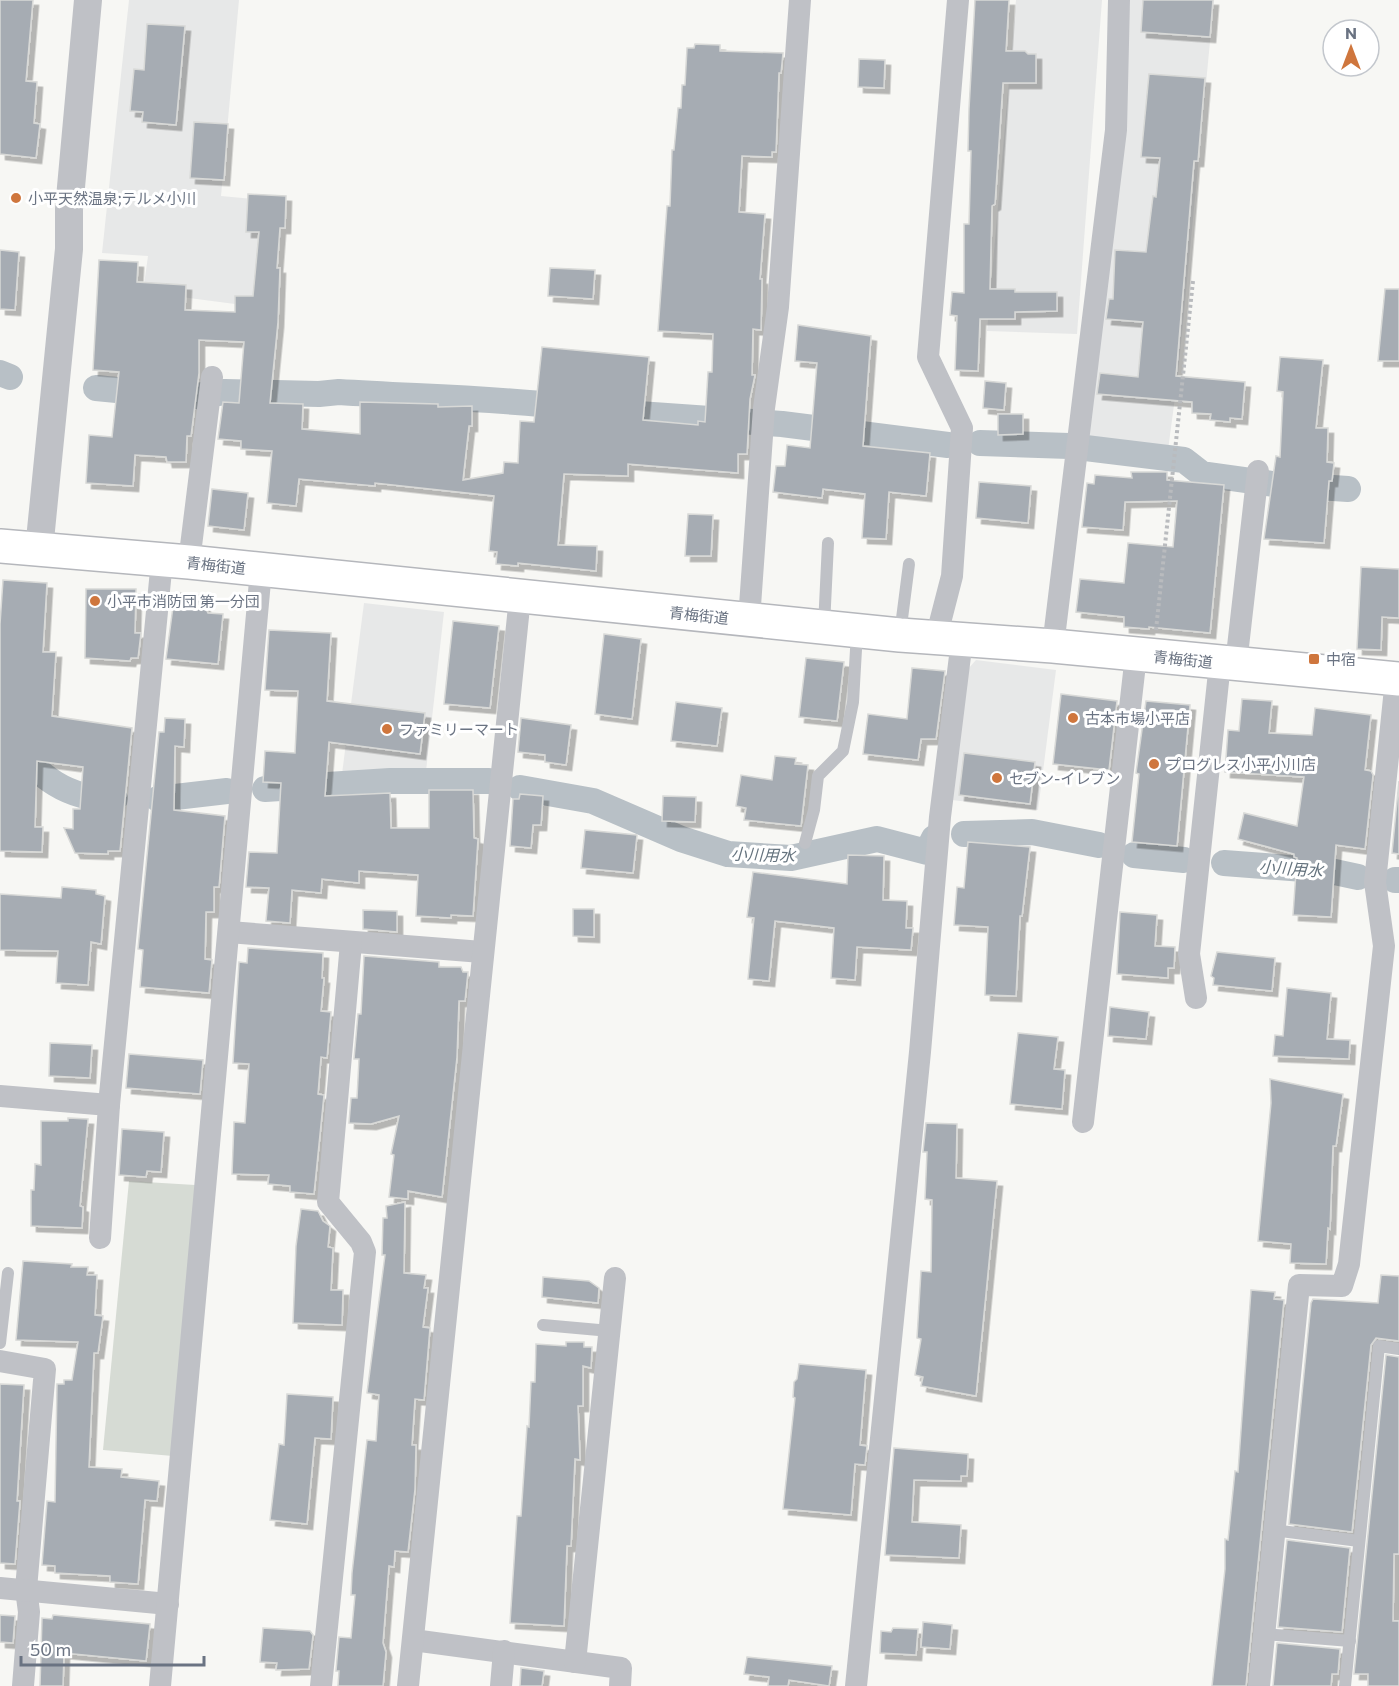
<svg xmlns="http://www.w3.org/2000/svg" width="1399" height="1686" font-family="Commissioner,'Noto Sans JP',sans-serif">
<defs>
<filter id="shadow"><feDropShadow dx="5.5" dy="5.5" stdDeviation="0" flood-color="#0004"/></filter>
</defs>
<rect width="100%" height="100%" fill="#f7f7f4"/>
<g fill="#e7e8e8">
<polygon points="129,0 239,0 221,196 284,202 273,309 143,292 148,256 102,253"/>
<polygon points="1016,0 1102,0 1077,334 987,331"/>
<polygon points="1130,0 1214,0 1178,375 1168,450 1092,440 1086,436"/>
<polygon points="364,603 444,612 426,771 342,774"/>
<polygon points="976,660 1056,670 1038,810 952,800 968,669"/>
</g>
<polygon fill="#d6dbd4" points="129,1181 195,1185 173,1456 103,1450"/>
<g fill="none" stroke-linecap="round" stroke-linejoin="round">
<g stroke="#b8c0c6" stroke-width="26">
<polyline points="0,373 10,377"/>
<path d="M96,388L189,397L225,392L319,394L339,392C417,397 494,398 571,407"/>
<polyline points="610,412 782,424 948,445"/>
<polyline points="980,443 1069,446 1184,460 1202,474 1273,484 1348,489"/>
<path d="M0,734C36,770 60,800 115,799"/>
<polyline points="520,788 593,801 681,839 728,854 791,858 877,839 927,852 934,838"/>
<polyline points="265,789 390,781 489,781"/>
<polyline points="158,799 227,791"/>
<polyline points="964,834 1032,832 1099,845"/>
<polyline points="1134,855 1184,860"/>
<polyline points="1224,863 1330,871 1358,877"/>
<polyline points="1395,880 1399,880"/>
</g>
</g>
<g fill="#a6acb3" stroke="#d8d9d7" stroke-width="1.5" filter="url(#shadow)">
<polygon points="0,0 33,0 26,81 37,82 34,123 40,124 36,158 0,154"/>
<polygon points="975,0 1009,0 1006,51 1025,51 1028,54 1036,54 1036,83 1003,83 995,204 992,206 990,289 1015,289 1015,292 1057,292 1057,311 1015,312 1015,319 980,319 978,371 955,370 957,316 950,315 952,292 964,293 964,224 969,224 971,151 968,151 969,109"/>
<polygon points="1143,0 1213,0 1210,37 1141,32"/>
<polygon points="147,24 185,26 176,125 142,122 143,112 130,111 134,69 144,70"/>
<polygon points="695,44 720,45 720,51 783,53 781,73 779,73 776,152 772,152 772,157 742,156 739,212 765,214 760,279 762,279 761,330 753,329 752,375 755,375 750,399 747,454 738,454 738,473 628,464 628,476 564,474 558,545 597,546 596,571 518,563 518,566 496,564 497,552 489,551 494,496 375,483 375,486 299,479 296,506 267,503 272,451 241,449 241,441 218,439 223,402 239,403 244,342 199,340 199,373 191,436 187,436 186,462 167,462 166,457 135,455 133,486 86,483 89,435 112,437 119,372 93,370 99,260 138,262 137,282 186,285 185,310 235,312 235,296 253,296 259,232 246,232 248,194 286,196 285,228 280,228 277,268 280,268 278,322 270,403 303,404 302,429 360,434 360,402 438,404 438,407 472,406 472,426 469,426 463,480 503,473 504,462 518,463 520,421 534,422 542,347 649,357 643,420 698,425 698,421 705,422 708,372 712,372 713,334 658,331 667,206 670,206 672,150 674,150 678,108 681,108 682,85 685,85 687,48 694,48"/>
<polygon points="859,59 885,60 884,88 858,87"/>
<polygon points="1149,74 1205,78 1198,161 1194,161 1176,376 1245,382 1242,419 1230,418 1230,422 1210,420 1211,414 1192,413 1192,402 1097,394 1100,373 1138,377 1143,322 1106,319 1109,299 1113,299 1115,250 1146,252 1153,196 1156,197 1160,158 1141,157"/>
<polygon points="194,122 228,124 224,180 190,178"/>
<polygon points="0,250 19,252 15,310 0,309"/>
<polygon points="550,268 595,270 593,299 548,296"/>
<polygon points="1385,289 1399,289 1399,361 1378,361"/>
<polygon points="798,325 871,336 863,446 930,453 926,496 889,492 886,539 862,538 865,494 823,489 822,498 773,492 776,466 785,466 787,445 810,448 817,363 795,361"/>
<polygon points="1280,357 1323,360 1316,428 1328,428 1327,462 1334,463 1332,481 1329,481 1324,543 1264,539 1276,456 1280,457 1283,392 1277,391"/>
<polygon points="985,381 1006,383 1004,410 983,408"/>
<polygon points="998,414 1023,414 1023,434 998,435"/>
<polygon points="1131,472 1167,472 1167,480 1224,485 1210,633 1149,627 1149,629 1124,627 1124,617 1076,612 1080,579 1124,583 1128,543 1173,547 1177,501 1125,502 1123,530 1082,527 1087,483 1094,484 1095,475 1132,478"/>
<polygon points="979,482 1031,486 1028,523 976,518"/>
<polygon points="212,489 248,493 244,530 208,526"/>
<polygon points="688,514 713,515 711,556 685,556"/>
<polygon points="1361,567 1399,569 1399,618 1382,617 1381,650 1357,649"/>
<polygon points="3,580 47,583 43,652 56,652 52,716 132,728 120,851 108,851 108,854 75,853 64,828 73,829 73,809 80,809 83,767 37,761 35,827 43,827 42,852 0,851 0,624"/>
<polygon points="86,589 136,589 135,633 141,633 138,658 131,658 130,661 85,658"/>
<polygon points="175,592 199,595 208,613 223,614 218,664 166,659"/>
<polygon points="453,621 499,626 490,708 444,704"/>
<polygon points="269,630 331,633 327,701 425,713 420,754 329,742 325,796 390,793 391,828 429,828 429,790 473,790 474,838 478,839 473,916 451,915 451,918 416,916 418,875 359,871 359,883 322,879 321,893 292,890 290,923 266,921 269,888 246,887 249,852 277,853 281,783 263,782 265,751 295,753 298,691 265,690"/>
<polygon points="604,634 641,639 632,719 595,714"/>
<polygon points="806,658 844,662 837,721 799,717"/>
<polygon points="912,668 945,671 936,739 921,739 918,760 863,754 868,714 907,719"/>
<polygon points="1061,694 1117,701 1109,770 1053,764"/>
<polygon points="1242,699 1272,701 1269,733 1312,735 1315,708 1371,715 1365,770 1371,771 1373,775 1365,849 1336,845 1331,917 1293,915 1297,858 1294,857 1294,854 1238,839 1244,813 1297,826 1304,777 1225,772 1228,730 1239,731"/>
<polygon points="1146,701 1190,705 1177,846 1132,842 1139,774 1136,773"/>
<polygon points="676,702 722,708 717,746 671,741"/>
<polygon points="165,718 185,719 184,747 175,746 174,810 225,816 219,887 214,887 214,912 206,912 205,959 212,960 209,993 140,987 143,950 138,949 159,732 164,732"/>
<polygon points="521,718 571,725 566,765 545,762 545,755 518,752"/>
<polygon points="964,753 1035,762 1030,804 959,795"/>
<polygon points="775,756 796,758 795,764 808,765 801,826 744,820 746,808 736,806 741,775 772,780"/>
<polygon points="1399,781 1399,854 1392,853"/>
<polygon points="520,794 543,796 541,825 533,825 531,848 510,846 513,799 519,799"/>
<polygon points="663,796 696,797 695,822 662,821"/>
<polygon points="585,830 637,835 633,873 581,868"/>
<polygon points="968,842 1030,847 1022,916 1020,916 1016,996 985,995 988,927 954,925 957,887 964,888"/>
<polygon points="848,855 884,856 883,900 907,901 906,928 913,928 911,950 857,947 855,980 831,978 834,928 775,921 769,981 748,979 754,918 747,917 753,872 847,884"/>
<polygon points="62,887 96,890 96,894 105,896 101,944 91,942 88,985 56,983 58,951 0,950 0,894 61,898"/>
<polygon points="573,909 594,909 594,937 573,936"/>
<polygon points="363,910 397,911 397,932 363,929"/>
<polygon points="1120,912 1157,915 1155,946 1175,947 1174,968 1168,968 1168,978 1117,974"/>
<polygon points="248,948 323,953 322,978 324,978 321,1011 331,1012 327,1058 321,1057 318,1094 324,1095 314,1194 290,1192 290,1186 268,1184 269,1175 232,1174 234,1122 245,1123 249,1064 233,1063 239,962 247,963"/>
<polygon points="1217,952 1275,958 1272,991 1213,985 1214,978 1211,976"/>
<polygon points="364,956 439,962 439,967 461,967 463,972 468,972 465,1001 459,1001 457,1057 442,1197 408,1191 408,1199 389,1197 394,1155 391,1154 399,1116 371,1124 349,1123 351,1098 357,1098 359,1059 354,1059 358,1014 361,1014"/>
<polygon points="1287,988 1331,993 1327,1039 1350,1040 1349,1059 1273,1056 1275,1035 1283,1036"/>
<polygon points="1110,1007 1149,1012 1146,1039 1108,1036"/>
<polygon points="1018,1033 1058,1037 1054,1069 1065,1070 1062,1109 1010,1104"/>
<polygon points="50,1043 92,1045 90,1078 49,1076"/>
<polygon points="129,1054 203,1060 200,1094 126,1088"/>
<polygon points="1270,1079 1343,1094 1336,1146 1333,1146 1330,1229 1328,1228 1326,1264 1290,1263 1291,1244 1258,1241 1271,1103"/>
<polygon points="68,1118 88,1119 80,1206 83,1207 82,1228 31,1226 31,1190 34,1190 35,1164 41,1165 41,1121 68,1121"/>
<polygon points="926,1123 957,1124 956,1178 997,1181 976,1396 921,1386 923,1377 915,1375 921,1339 917,1338 921,1271 931,1272 932,1200 925,1199 927,1152 923,1152"/>
<polygon points="122,1129 164,1132 161,1172 147,1171 146,1177 119,1175"/>
<polygon points="405,1202 404,1273 426,1275 424,1288 428,1288 423,1327 430,1328 424,1400 415,1399 412,1445 416,1445 415,1489 408,1552 395,1551 394,1567 389,1566 383,1643 386,1652 383,1686 338,1686 339,1671 336,1671 339,1637 351,1638 355,1595 351,1595 352,1573 367,1440 376,1441 379,1395 367,1393 385,1255 382,1255 383,1218 387,1218 386,1206"/>
<polygon points="301,1209 318,1211 323,1221 330,1226 328,1247 333,1248 331,1290 343,1290 342,1325 293,1323 296,1246"/>
<polygon points="23,1261 72,1264 71,1267 88,1267 87,1275 97,1275 95,1315 103,1316 98,1353 94,1353 89,1467 122,1469 121,1477 159,1481 157,1501 145,1500 138,1584 110,1582 110,1576 55,1573 55,1566 42,1565 47,1501 55,1502 57,1384 64,1384 64,1380 72,1380 78,1342 16,1340"/>
<polygon points="1381,1275 1399,1276 1399,1341 1376,1338 1371,1345 1352,1532 1289,1524 1311,1303 1313,1299 1378,1303"/>
<polygon points="543,1277 589,1281 599,1288 598,1303 542,1297"/>
<polygon points="1251,1290 1275,1292 1274,1299 1284,1300 1246,1686 1212,1686 1225,1569 1225,1539 1228,1540 1235,1471 1238,1472"/>
<polygon points="566,1342 584,1342 584,1347 592,1347 591,1368 583,1366 583,1406 578,1406 580,1460 575,1459 571,1546 567,1546 564,1626 510,1623 517,1516 521,1516 527,1426 529,1427 531,1382 535,1382 536,1344 566,1346"/>
<polygon points="1386,1355 1399,1357 1399,1554 1394,1554 1393,1621 1399,1621 1399,1686 1368,1686 1368,1674 1354,1674"/>
<polygon points="799,1364 866,1370 860,1445 867,1446 865,1465 855,1464 851,1515 783,1509 795,1398 793,1397 794,1382 797,1379"/>
<polygon points="0,1384 24,1385 17,1501 20,1501 15,1564 0,1563"/>
<polygon points="287,1394 333,1397 331,1439 315,1438 307,1524 270,1520 279,1444 284,1445"/>
<polygon points="894,1448 968,1454 967,1476 961,1476 961,1481 914,1480 912,1522 961,1525 959,1558 885,1555"/>
<polygon points="1287,1540 1350,1548 1342,1632 1278,1627"/>
<polygon points="0,1615 15,1616 13,1643 0,1642"/>
<polygon points="53,1615 150,1624 146,1661 64,1653 63,1686 40,1686 42,1618 52,1619"/>
<polygon points="923,1622 952,1625 950,1649 921,1647"/>
<polygon points="263,1628 310,1631 313,1635 309,1669 276,1670 277,1663 260,1662"/>
<polygon points="893,1628 918,1629 916,1655 880,1653 881,1631 891,1632"/>
<polygon points="1277,1643 1340,1649 1338,1674 1332,1674 1331,1686 1273,1686"/>
<polygon points="747,1657 832,1666 829,1686 789,1680 788,1686 768,1686 769,1677 744,1674"/>
<polygon points="521,1668 544,1671 542,1686 520,1686"/>
</g>
<g fill="none" stroke-linecap="round" stroke-linejoin="round">
<g stroke="#b5b7bc" stroke-width="36">
<polyline id="primary" points="0,546 189,562 900,635 1053,646 1399,679"/>
</g>
<polyline stroke="#b9bbbe" stroke-width="4" stroke-dasharray="3 3" stroke-linecap="butt" points="1156,630 1193,281"/>
<g stroke="#bfc1c6" stroke-width="12">
<polyline points="824,626 828,543"/>
<polyline points="900,634 909,564"/>
<polyline points="805,843 814,810 818,776 843,751 853,702 857,632"/>
<polyline points="543,1325 610,1331"/>
<polyline points="0,1343 8,1273"/>
<polyline points="1273,1530 1359,1541"/>
<polyline points="1263,1634 1350,1641"/>
<polyline points="1345,1686 1379,1346 1399,1349"/>
</g>
<g stroke="#bfc1c6" stroke-width="22">
<polyline points="189,562 212,377"/>
<polyline points="749,620 764,408 778,307 800,0"/>
<polyline points="936,638 952,576 962,428 928,357 958,0"/>
<polyline points="1053,646 1116,130 1119,0"/>
<polyline points="1236,664 1258,471"/>
<polyline points="229,932 482,952"/>
<polyline points="1196,998 1189,954 1220,663"/>
<polyline points="0,1096 109,1105"/>
<polyline points="1083,1122 1136,655"/>
<polyline points="100,1238 109,1105 162,560"/>
<polyline points="0,1361 45,1369 26,1589 29,1612 23,1686"/>
<polyline points="0,1588 168,1604"/>
<polyline points="413,1640 621,1668 620,1686"/>
<polyline points="575,1662 615,1278"/>
<polyline points="160,1686 261,570"/>
<polyline points="321,1686 365,1252 361,1242 328,1202 351,943"/>
<polyline points="408,1686 520,597"/>
<polyline points="501,1686 504,1651"/>
<polyline points="856,1686 920,1052 940,817 962,640"/>
<polyline points="1259,1686 1299,1285 1342,1286 1349,1264 1384,946 1375,882 1396,679"/>
</g>
<polyline stroke="#bfc1c6" stroke-width="28" points="39,550 69,249 69,209 88,0"/>
<use href="#primary" stroke="#fff" stroke-width="33"/>
</g>
<g fill="#cf763d" stroke="#fff" stroke-width="2">
<circle cx="16" cy="198" r="6"/>
<circle cx="95" cy="601" r="6"/>
<rect x="1308" y="653" width="12" height="12" rx="3"/>
<circle cx="1073" cy="718" r="6"/>
<circle cx="387" cy="729" r="6"/>
<circle cx="1154" cy="764" r="6"/>
<circle cx="997" cy="778" r="6"/>
</g>
<g text-anchor="middle" dominant-baseline="central" stroke-width="6" stroke-linejoin="round" paint-order="stroke">
<g font-size="15" fill="#6a7382" stroke="#fff" text-anchor="start">
<text x="28" y="198">小平天然温泉;テルメ小川</text>
<text x="107" y="601">小平市消防団 第一分団</text>
<text x="1326" y="659">中宿</text>
<text x="1085" y="718">古本市場小平店</text>
<text x="399" y="729">ファミリーマート</text>
<text x="1166" y="764">プログレス小平小川店</text>
<text x="1009" y="778">セブン-イレブン</text>
</g>
<g font-size="15" fill="#6a7382" stroke="#fff">
<text transform="translate(216 565) rotate(6)">青梅街道</text>
<text transform="translate(699 615) rotate(6)">青梅街道</text>
<text transform="translate(1183 659) rotate(6)">青梅街道</text>
</g>
<g font-size="16" font-style="italic" fill="#65737e" stroke="#fff">
<text transform="translate(763 854) rotate(2)">小川用水</text>
<text transform="translate(1291 868) rotate(4)">小川用水</text>
</g>
</g>
<g transform="translate(1351 48)"><circle r="28" fill="#ffffff" stroke="#c3c7cd" stroke-width="1.5"/>
<path d="M0-4.5L10 22L0 15L-10 22Z" fill="#cf763d"/>
<text y="-9" font-size="16" font-weight="bold" text-anchor="middle" fill="#6a7382">N</text>
</g>
<path d="M21 1656v9h183v-9" fill="none" stroke="#6a7382" stroke-width="3"/>
<text x="30" y="1656" font-size="18" fill="#6a7382" stroke="#ffffff" stroke-width="4.5" paint-order="stroke">50 m</text>
</svg>
